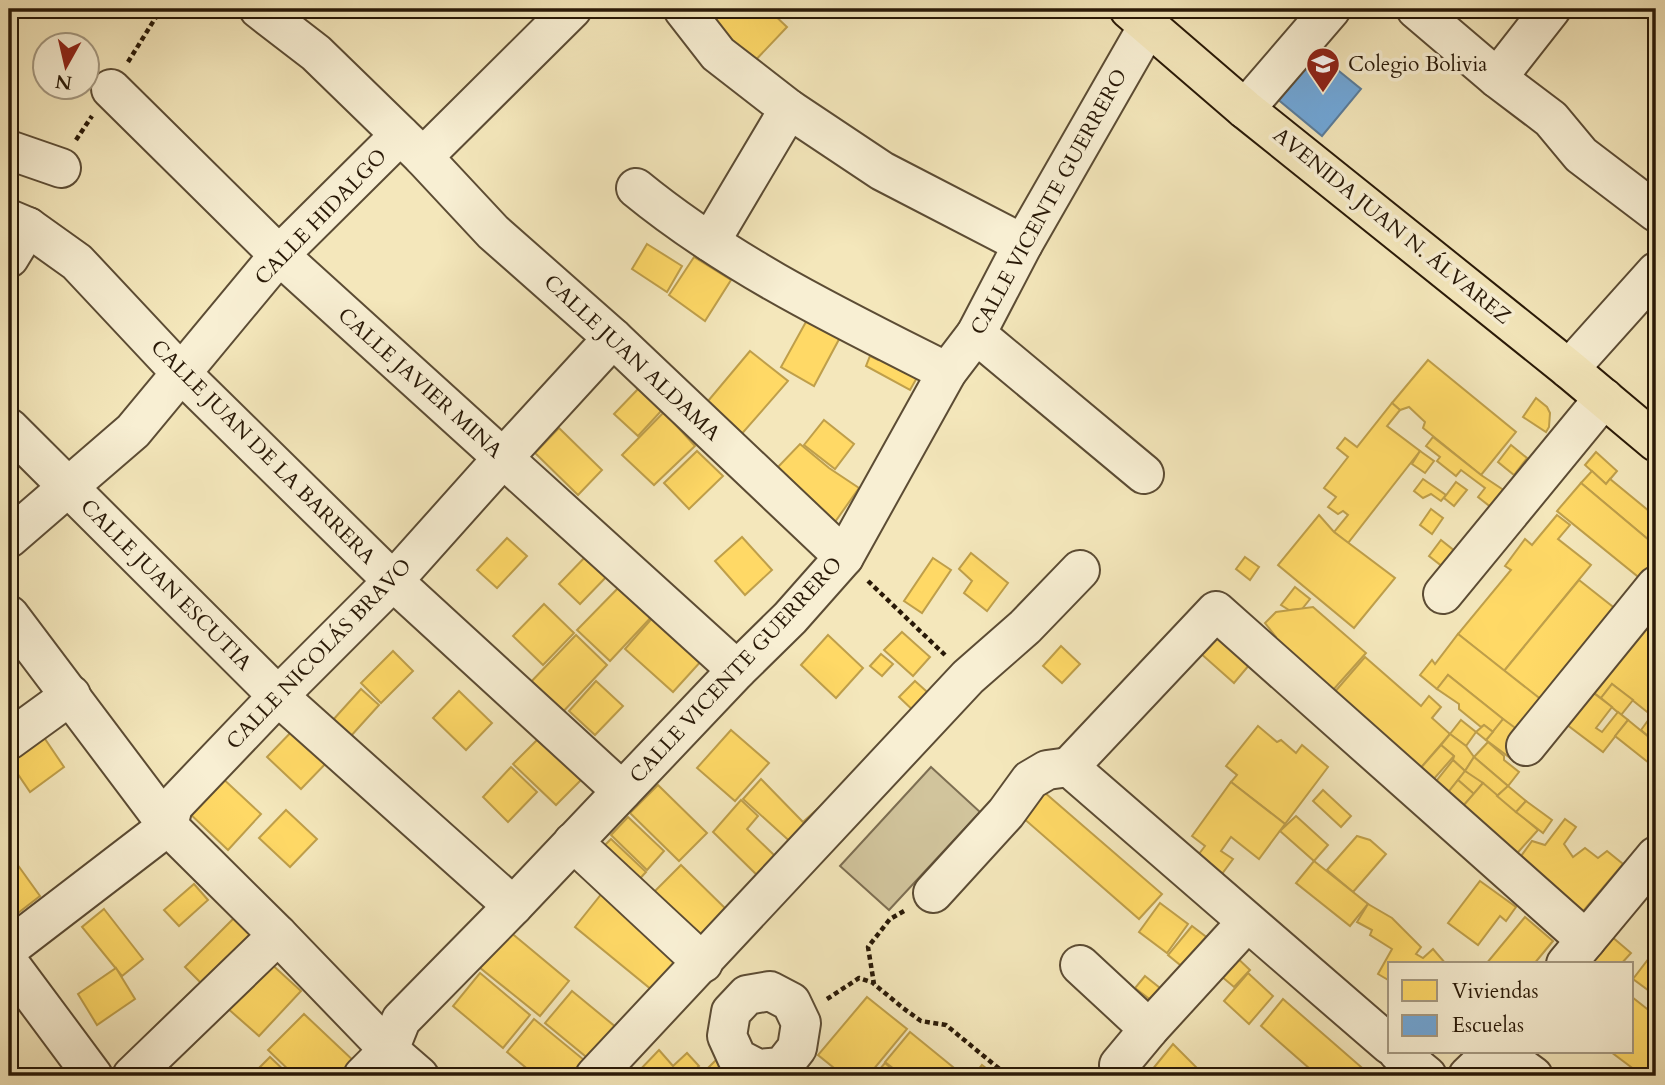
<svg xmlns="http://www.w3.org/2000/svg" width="1665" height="1085" font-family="Cardo,serif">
<rect width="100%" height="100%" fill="#f4e7bb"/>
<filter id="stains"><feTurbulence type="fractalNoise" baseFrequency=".00286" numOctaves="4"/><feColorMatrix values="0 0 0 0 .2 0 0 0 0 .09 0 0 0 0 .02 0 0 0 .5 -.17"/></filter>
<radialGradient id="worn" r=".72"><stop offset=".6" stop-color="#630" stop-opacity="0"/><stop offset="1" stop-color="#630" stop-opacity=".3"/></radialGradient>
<polygon fill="#d1c49c" stroke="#7d6e52" stroke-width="2" points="931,767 980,812 889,910 840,866"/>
<g fill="#ffd966" stroke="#bf9f4a" stroke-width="2">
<polygon points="724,9 768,9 787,27 750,66 709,26"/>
<polygon points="647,244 682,266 667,292 632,269"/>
<polygon points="694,257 731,280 705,321 669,295"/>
<polygon points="812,311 844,330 814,386 781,367"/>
<polygon points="884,347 923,367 910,390 866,366 870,356 878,360"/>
<polygon points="750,351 788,381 739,437 708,401"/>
<polygon points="1428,360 1516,432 1481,475 1423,428 1425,422 1409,407 1400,410 1392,403"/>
<polygon points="639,388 662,410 638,436 614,414"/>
<polygon points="1536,398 1547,407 1550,413 1549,427 1546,432 1523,417"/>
<polygon points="1392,403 1400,410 1387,426 1420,451 1348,543 1334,532 1348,515 1343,511 1338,514 1328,507 1336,497 1324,488 1348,457 1337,448 1345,438 1357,447"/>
<polygon points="664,412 695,446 654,485 622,455"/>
<polygon points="824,420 854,444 835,469 804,445"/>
<polygon points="559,428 602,470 578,495 535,453"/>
<polygon points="1433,437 1481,475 1505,491 1492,508 1478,497 1485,488 1461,470 1456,476 1437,461 1440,457 1426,446"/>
<polygon points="800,444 829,468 859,488 835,522 777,468"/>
<polygon points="1511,445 1527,458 1514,475 1498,462"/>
<polygon points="697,451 723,476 689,509 664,483"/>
<polygon points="1420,451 1434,461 1425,473 1412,464"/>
<polygon points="1596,452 1617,471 1606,484 1585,465"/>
<polygon points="1592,471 1606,484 1610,479 1649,511 1656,503 1656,546 1581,483"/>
<polygon points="1423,479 1446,495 1441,501 1431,494 1423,498 1414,491"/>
<polygon points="1456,482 1467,490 1454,506 1444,498"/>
<polygon points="1581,483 1656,546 1656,573 1647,584 1557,511"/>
<polygon points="1431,509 1443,518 1432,534 1420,525"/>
<polygon points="1319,515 1334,532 1395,578 1354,628 1278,565"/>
<polygon points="1557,515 1570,525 1558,539 1591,565 1504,671 1458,634 1511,570 1505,566 1525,539 1532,545"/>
<polygon points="742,537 772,570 745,595 715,561"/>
<polygon points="507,538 527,556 497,588 477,570"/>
<polygon points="1441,540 1456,552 1443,567 1429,556"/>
<polygon points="589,553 610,573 580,604 559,584"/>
<polygon points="971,553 1008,583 987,611 964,593 972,581 959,569"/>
<polygon points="1245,557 1259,567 1250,580 1236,569"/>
<polygon points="933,558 951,570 922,613 904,601"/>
<polygon points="1579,580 1622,614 1548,705 1504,671"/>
<polygon points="624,582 656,612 610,661 577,630"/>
<polygon points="1295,587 1310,599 1302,609 1289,610 1281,605"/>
<polygon points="1656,597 1656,719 1612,684 1601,698 1583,685"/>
<polygon points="544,604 574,633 543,665 513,636"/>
<polygon points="1313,607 1366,653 1325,699 1266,649 1276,637 1265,623 1276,612"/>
<polygon points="654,616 703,659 673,692 625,649"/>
<polygon points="902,632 930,657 913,676 884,650"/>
<polygon points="1215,633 1250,664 1234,683 1199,652"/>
<polygon points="1458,634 1548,705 1524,736 1448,675 1437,689 1420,675 1432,660 1435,664"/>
<polygon points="576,635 607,665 559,716 527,686"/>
<polygon points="828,635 863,668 836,698 801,665"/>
<polygon points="1061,646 1080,664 1062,683 1043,666"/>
<polygon points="393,651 413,671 381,703 361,683"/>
<polygon points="881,654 893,664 882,676 870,666"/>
<polygon points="1365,657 1421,706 1429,696 1441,707 1432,718 1450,734 1412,778 1326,702"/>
<polygon points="1448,675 1503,719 1493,732 1484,725 1481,727 1459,709 1459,704 1437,689"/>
<polygon points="596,681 623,706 595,735 569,711"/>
<polygon points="915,681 935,699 919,716 899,697"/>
<polygon points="1612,684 1633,700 1621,715 1601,698"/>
<polygon points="1583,685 1612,707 1596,728 1602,732 1618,712 1628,720 1603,752 1558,718"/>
<polygon points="361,689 379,705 350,737 332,721"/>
<polygon points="459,691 492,723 466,750 433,718"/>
<polygon points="1652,715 1656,719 1656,743 1641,730"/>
<polygon points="1503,719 1529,738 1513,760 1486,740"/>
<polygon points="1461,720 1476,732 1466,746 1450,734"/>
<polygon points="1628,720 1656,743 1656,754 1649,763 1615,736"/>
<polygon points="298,725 332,757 301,789 267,757"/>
<polygon points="1484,725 1493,732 1486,740 1476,732"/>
<polygon points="1258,726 1277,742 1281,740 1296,753 1302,745 1328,767 1285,824 1231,782 1237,775 1226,766"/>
<polygon points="39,730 64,767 30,792 9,761 9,752"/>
<polygon points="731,730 769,763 735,801 697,768"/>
<polygon points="1450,734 1466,746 1474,757 1465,771 1453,760 1454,756 1441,745"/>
<polygon points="539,738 582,779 556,805 513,764"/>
<polygon points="1488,742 1504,756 1504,760 1519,772 1508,786 1474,757"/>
<polygon points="1441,745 1454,756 1425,789 1412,778"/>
<polygon points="1474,757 1508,786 1497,796 1465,771"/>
<polygon points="1453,760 1465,771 1442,800 1430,789"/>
<polygon points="511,767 537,792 508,822 483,797"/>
<polygon points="1465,771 1483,783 1474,794 1458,780"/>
<polygon points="219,775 261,814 228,850 186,810"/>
<polygon points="761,779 803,822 824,803 795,846 743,799"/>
<polygon points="1458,780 1474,794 1457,813 1442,800"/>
<polygon points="1231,782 1285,824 1259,859 1231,837 1221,851 1233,859 1213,886 1189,867 1205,846 1192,836"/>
<polygon points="1483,783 1538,830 1511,860 1457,813"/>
<polygon points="658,785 707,833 679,861 630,813"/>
<polygon points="1508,786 1526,801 1516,812 1497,796"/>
<polygon points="1323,790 1351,816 1341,827 1313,801"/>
<polygon points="1044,792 1162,894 1139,919 1022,817"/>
<polygon points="741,800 758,816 747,829 775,856 762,880 713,832"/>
<polygon points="1526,801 1552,820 1543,833 1516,812"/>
<polygon points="286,810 317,839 290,867 259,838"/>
<polygon points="1296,816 1328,845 1314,861 1280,831"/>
<polygon points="628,817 664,851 647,870 611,835"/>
<polygon points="1565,819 1576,827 1564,844 1573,857 1585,848 1598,858 1607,851 1623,864 1579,916 1513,867 1532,841 1545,845"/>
<polygon points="1357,836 1370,840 1386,854 1353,892 1327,870"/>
<polygon points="611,839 646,872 635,884 600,850"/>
<polygon points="12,857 40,896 9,920 9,859"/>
<polygon points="1314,861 1368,904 1350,926 1296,883"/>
<polygon points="681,865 729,912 697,945 649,897"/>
<polygon points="1480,881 1516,907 1506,921 1500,916 1478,945 1448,923"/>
<polygon points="194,884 208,900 179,926 164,910"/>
<polygon points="603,892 681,956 652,990 575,927"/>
<polygon points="1160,903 1188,924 1167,953 1139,932"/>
<polygon points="1368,904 1392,918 1421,947 1416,954 1423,958 1433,949 1446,964 1390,964 1390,981 1378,974 1392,949 1370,935 1372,930 1357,922"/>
<polygon points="104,909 143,959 122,976 82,927"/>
<polygon points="235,917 253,936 204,986 185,967"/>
<polygon points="1525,917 1553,941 1534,964 1486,964"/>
<polygon points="1192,926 1209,939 1185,969 1168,955"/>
<polygon points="509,931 569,981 540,1016 479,967"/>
<polygon points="1611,936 1631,953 1621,964 1587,964"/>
<polygon points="1656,949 1656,996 1633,979"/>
<polygon points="1231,952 1250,970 1234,987 1215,971"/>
<polygon points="268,961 301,991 259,1036 226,1007"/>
<polygon points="116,968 135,999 97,1025 78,994"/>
<polygon points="480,973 530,1015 503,1048 453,1006"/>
<polygon points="1248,973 1273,996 1249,1024 1224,1001"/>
<polygon points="1145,976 1165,992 1156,1004 1135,988"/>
<polygon points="572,991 617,1028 590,1060 545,1023"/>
<polygon points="867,997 907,1029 868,1076 844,1076 818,1055"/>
<polygon points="1632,997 1656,1016 1656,1071 1652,1076 1643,1076 1611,1052 1632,1052"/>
<polygon points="1283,999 1368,1073 1365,1076 1318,1076 1261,1026"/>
<polygon points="304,1014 357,1064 346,1076 295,1076 268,1050"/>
<polygon points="534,1019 584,1060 570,1076 536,1076 507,1052"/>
<polygon points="910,1032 964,1076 903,1076 885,1062"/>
<polygon points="1173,1044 1196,1067 1188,1076 1147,1076"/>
<polygon points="659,1050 673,1066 687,1053 699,1066 689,1076 638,1076 636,1074"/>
<polygon points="270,1057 290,1076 251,1076"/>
<polygon points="718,1058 736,1076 700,1076"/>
<polygon points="885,1063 900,1076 874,1076"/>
<polygon points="982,1065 996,1076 973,1076"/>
</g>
<polygon fill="#6fa8dc" stroke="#5a7d9c" stroke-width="2" points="1313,50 1361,89 1322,136 1275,97"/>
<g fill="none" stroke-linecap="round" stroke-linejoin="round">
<g stroke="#5c4c34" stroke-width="42">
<g id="minor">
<polyline points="259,9 316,53 423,157 493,232 613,338 844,557"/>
<polyline points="683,9 718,54 789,109 882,171 1023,244"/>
<polyline points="1416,9 1497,78 1551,119 1581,155 1656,212"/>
<polyline points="1497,78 1551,9"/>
<polyline points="111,89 279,255 737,670"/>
<polyline points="1245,109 1331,9"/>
<polyline points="9,150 61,168"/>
<polyline points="423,157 572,9"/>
<path d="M636,188C730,265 840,318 947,372"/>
<polyline points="9,219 28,227 77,262 182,374 393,581 622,791"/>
<polyline points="710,242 789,109"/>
<polyline points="9,258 28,227"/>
<polyline points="976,334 1144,474"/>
<polyline points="1569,369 1656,272"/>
<polyline points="9,428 278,696 513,906"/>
<polyline points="9,538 133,431 279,255 400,135"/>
<polyline points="1443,594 1604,398"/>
<polyline points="9,615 168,826 278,935 389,1050 419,1076"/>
<polyline points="9,740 71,695"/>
<polyline points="1526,746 1656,586"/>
<polyline points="1069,767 1216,611 1586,940"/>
<polyline points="1069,767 1390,1045"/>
<polyline points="573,842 703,963"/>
<polyline points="933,893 1006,813 1030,780 1047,770 1069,767"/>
<polyline points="9,948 168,826 173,806 278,696 393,581 503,458 613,338"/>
<polyline points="9,963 93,1076"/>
<polyline points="1566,964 1656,856"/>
<polyline points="1080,965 1149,1029"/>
<polygon points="770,991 791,1002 801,1023 797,1048 782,1067 758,1069 737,1058 727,1036 731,1012 747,995"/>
<polyline points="1398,1052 1427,1076"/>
<polyline points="1500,1052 1533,1076"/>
<polyline points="1119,1065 1149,1029 1247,922"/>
<polyline points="132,1076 278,935"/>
<polyline points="363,1076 389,1050 401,1020 513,906 737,670 790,618 844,557 947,372 976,334 1023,244 1148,26"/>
<polyline points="595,1076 968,677 1025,627 1080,570"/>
<polyline points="1468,1076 1493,1052"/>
</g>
</g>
<g stroke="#291907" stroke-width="42">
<polyline id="major" points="1129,9 1245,109 1569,369 1656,442"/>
</g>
<g stroke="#291907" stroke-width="4.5" stroke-dasharray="5 3.5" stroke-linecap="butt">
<polyline points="128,62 161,9"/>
<polyline points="76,140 92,116"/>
<polyline points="868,581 945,655"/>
<polyline points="904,911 890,919 868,947 874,984 903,1008 921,1021 946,1025 1008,1076"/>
<polyline points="827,999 859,978 874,983"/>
</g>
<use href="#minor" stroke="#f8efd3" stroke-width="38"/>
<use href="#major" stroke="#f4e7bb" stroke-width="38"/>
</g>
<defs>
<g id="school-pin" transform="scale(1.75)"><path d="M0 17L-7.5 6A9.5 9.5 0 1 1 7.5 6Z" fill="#8f2418" stroke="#f8efd3"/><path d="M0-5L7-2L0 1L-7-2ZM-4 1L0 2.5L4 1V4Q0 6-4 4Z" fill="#fff"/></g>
</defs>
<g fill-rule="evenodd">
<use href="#school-pin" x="1323" y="64"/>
</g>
<g text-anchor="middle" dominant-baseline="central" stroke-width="7" stroke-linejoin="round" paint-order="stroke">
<g font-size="21" fill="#291907" stroke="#f8efd3" text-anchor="start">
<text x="1348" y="64">Colegio Bolivia</text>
</g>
<g font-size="21" fill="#291907" stroke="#f8efd3">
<text transform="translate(1049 202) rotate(-61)">CALLE VICENTE GUERRERO</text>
<text transform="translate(321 217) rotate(-46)">CALLE HIDALGO</text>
<text transform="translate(1392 226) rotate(39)">AVENIDA JUAN N. ÁLVAREZ</text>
<text transform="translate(632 358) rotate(43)">CALLE JUAN ALDAMA</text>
<text transform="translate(420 383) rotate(42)">CALLE JAVIER MINA</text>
<text transform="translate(263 452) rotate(45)">CALLE JUAN DE LA BARRERA</text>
<text transform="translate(166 585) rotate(45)">CALLE JUAN ESCUTIA</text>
<text transform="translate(319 654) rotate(-46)">CALLE NICOLÁS BRAVO</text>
<text transform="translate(736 670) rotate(-47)">CALLE VICENTE GUERRERO</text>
</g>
</g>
<rect width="1665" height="1085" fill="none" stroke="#f4e7bb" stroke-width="35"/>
<rect x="10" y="10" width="1644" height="1064" fill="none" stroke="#291907" stroke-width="3.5"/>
<rect x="18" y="18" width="1630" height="1050" fill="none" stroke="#291907" stroke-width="2"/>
<rect x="1388" y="962" width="245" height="91" fill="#f8efd3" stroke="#a59981" stroke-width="2"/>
<rect x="1402" y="980" width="35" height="21" fill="#ffd966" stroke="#a59981" stroke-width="2"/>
<text x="1452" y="998" font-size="21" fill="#291907">Viviendas</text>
<rect x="1402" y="1015" width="35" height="21" fill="#6fa8dc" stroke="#a59981" stroke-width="2"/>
<text x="1452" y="1032" font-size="21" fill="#291907">Escuelas</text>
<g transform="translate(66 66) rotate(188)"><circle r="33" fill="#f8efd3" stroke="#a59981" stroke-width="2"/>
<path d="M0-5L12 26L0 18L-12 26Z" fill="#8f2418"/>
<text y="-10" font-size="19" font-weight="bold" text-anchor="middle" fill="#291907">N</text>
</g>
<rect width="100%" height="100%" filter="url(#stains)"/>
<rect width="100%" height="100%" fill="url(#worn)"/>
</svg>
